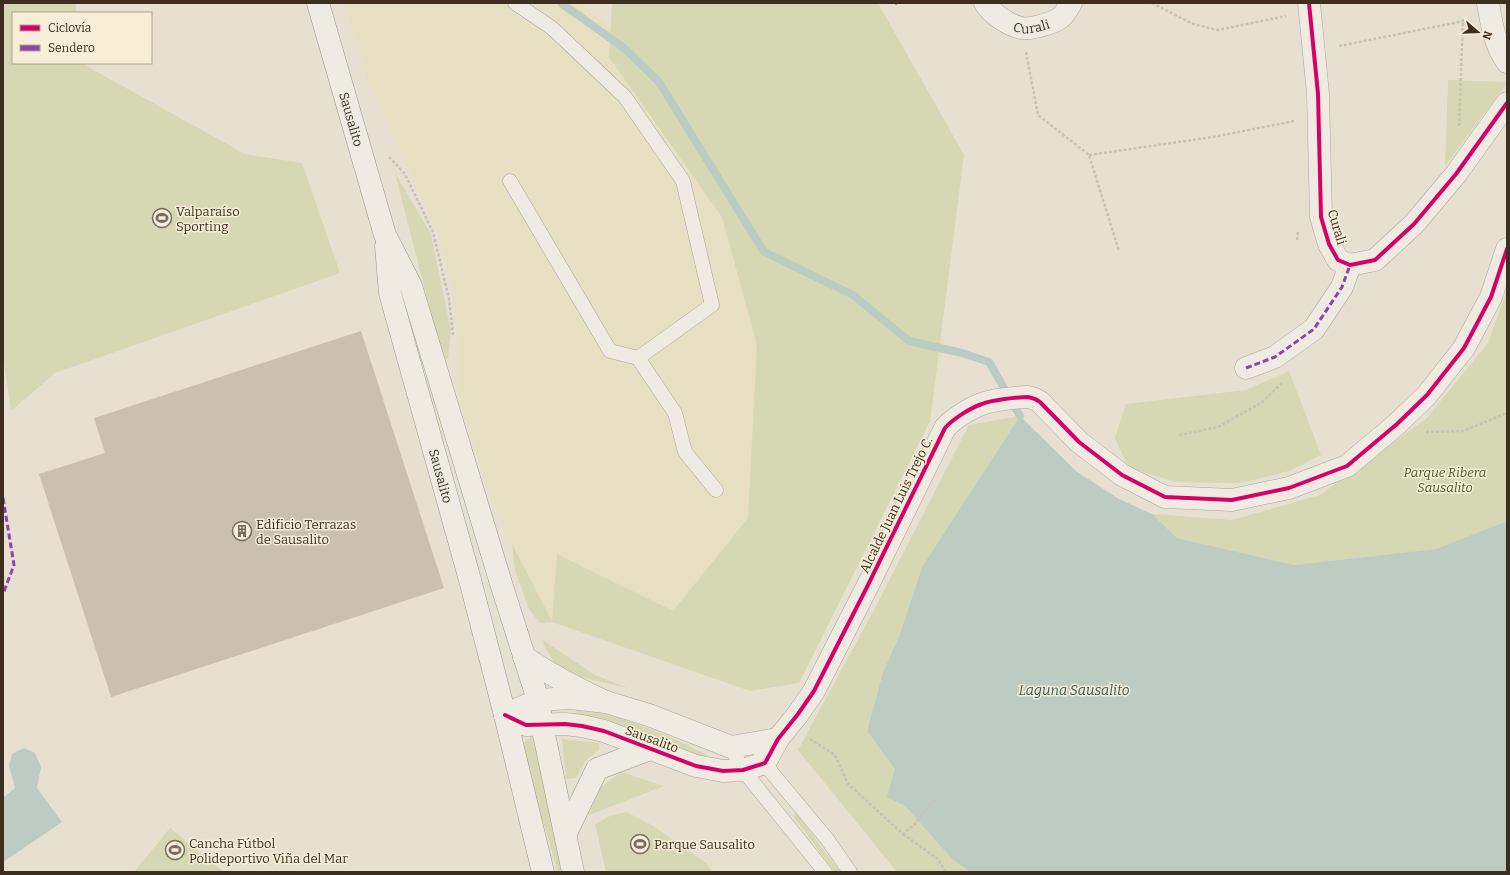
<svg xmlns="http://www.w3.org/2000/svg" width="1510" height="875" font-family="Bitter,serif">
<rect width="100%" height="100%" fill="#e7e0d1"/>
<polygon fill="#e6dfc2" points="345,3 578,3 615,31 756,259 944,338 930,421 799,683 750,691 552,622 517,555 485,483 458,390 457,337 453,295 437,231 368,82"/>
<g fill="#d6d7b3">
<polygon points="3,3 76,3 76,13 13,13 13,63 81,63 245,154 302,163 340,273 55,373 11,411 3,355"/>
<polygon points="612,3 878,3 964,155 930,421 799,683 750,691 552,622 540,623 529,609 515,570 512,544 552,621 557,554 673,611 748,518 757,345 722,217 609,57"/>
<polygon points="1448,80 1507,82 1507,83 1445,166"/>
<polygon points="395,173 431,234 451,331 448,358 443,360"/>
<polygon points="1507,290 1507,521 1436,549 1294,565 1177,538 1152,514 1232,520 1320,495 1426,419 1488,343"/>
<polygon points="1289,371 1321,455 1289,471 1242,483 1175,482 1128,467 1115,438 1126,404 1246,390"/>
<polygon points="1020,416 922,567 900,634 883,672 867,731 895,769 888,797 905,806 952,859 970,872 897,872 798,750 875,608 969,425"/>
<polygon points="541,639 595,675 628,688 580,677 556,664 550,656"/>
<path d="M576,709C623,714 664,734 706,754L707,758L705,760L577,717Z"/>
<polygon points="539,735 563,872 558,872 521,746 531,736"/>
<polygon points="562,739 599,743 599,750 586,760 576,778 566,779"/>
<polygon points="621,772 664,786 589,815 601,787"/>
<polygon points="626,812 652,825 707,864 712,872 606,872 595,824 610,816"/>
<polygon points="796,813 840,872 835,872 793,816"/>
<polygon points="170,828 224,872 134,872"/>
</g>
<g fill="#bcccc2">
<polygon points="1020,416 1076,471 1119,499 1152,514 1177,538 1294,565 1436,549 1507,521 1507,872 970,872 952,859 905,806 887,797 895,769 867,731 883,672 900,634 922,567"/>
<polygon points="24,748 35,753 41,767 37,788 62,822 3,862 3,798 15,788 9,766 12,754"/>
</g>
<g fill="none" stroke-linecap="round" stroke-linejoin="round">
<polyline stroke="#bcccc2" stroke-width="8" points="561,3 624,48 659,82 764,252 853,295 909,341 962,353 989,362 1020,416"/>
</g>
<polygon fill="#cbbfb2" points="361,331 444,588 111,697 39,474 105,453 94,418"/>
<g fill="none" stroke-linecap="round" stroke-linejoin="round">
<g stroke="#ada599" stroke-width="15">
<g id="service">
<polyline points="515,3 552,28 625,97 683,181 712,305 638,358 675,413 685,452 716,490"/>
<polyline points="510,181 610,351 638,358"/>
<polyline points="731,747 743,770 825,872"/>
<polyline points="761,755 772,773 827,839 850,872"/>
</g>
</g>
<g stroke="#ada599" stroke-width="23">
<g id="minor">
<path id="s1" d="M985,3C992,14 1008,25 1021,28C1030,30 1053,23 1060,18C1065,14 1068,8 1071,3"/>
<polyline points="1309,3 1318,94 1321,217 1329,244 1338,260 1350,265 1375,260 1414,224 1456,174 1507,103"/>
<path d="M1488,3C1491,22 1495,46 1507,62"/>
<polyline points="1246,368 1275,357 1314,329 1342,287 1350,265"/>
<path d="M505,715L526,725L565,724L582,726L604,731L696,766L723,771L743,770L765,763L778,739L798,714L814,691L867,587L945,428C953,419 970,408 982,404C991,400 1018,397 1028,397C1033,398 1036,399 1040,402L1079,442L1122,475L1165,497L1232,500L1289,488L1347,466L1397,424L1427,395L1464,348L1491,297L1507,249"/>
<polyline points="505,715 538,700 571,698 606,702 649,715 731,747 778,739"/>
</g>
</g>
<g stroke="#9c958a" stroke-width="23">
<g id="secondary">
<path id="s2" d="M318,3L385,235L411,286L500,580L538,700L542,725L573,872"/>
<path id="s3" d="M386,246L390,293L470,580L505,715L543,872"/>
<path d="M524,657C551,675 577,689 606,702"/>
<polyline points="566,833 597,769 650,749"/>
</g>
</g>
<g stroke="#c8c2b9" stroke-width="2.5" stroke-dasharray="3 2" stroke-linecap="butt">
<polyline points="1152,3 1193,24 1218,30 1286,16"/>
<polyline points="1339,46 1464,21"/>
<polyline points="1026,52 1038,115 1089,155 1119,251"/>
<polyline points="1459,126 1463,19"/>
<polyline points="1089,155 1213,137 1294,121"/>
<polyline points="389,157 405,174 433,232 449,299 453,335"/>
<polyline points="1297,240 1298,231"/>
<polyline points="1426,432 1463,431 1507,413"/>
<polyline points="1179,435 1218,427 1261,403 1283,382"/>
<polyline points="810,739 835,755 848,784 903,834 914,825 936,798"/>
<polyline points="903,834 938,859 946,872"/>
</g>
<use href="#service" stroke="#efebe3" stroke-width="14"/>
<use href="#minor" stroke="#efebe3" stroke-width="22"/>
<use href="#secondary" stroke="#efebe3" stroke-width="22"/>
<g stroke="#8e44ad" stroke-width="3" stroke-dasharray="6 3" stroke-linecap="butt">
<polyline points="895,4 896,3"/>
<polyline points="1246,368 1275,357 1314,329 1342,287 1350,265"/>
<polyline points="3,498 14,565 3,594"/>
</g>
<g stroke="#f7eed8" stroke-width="6">
<g id="cycleway">
<polyline points="1309,3 1318,94 1321,217 1329,244 1338,260 1350,265 1375,260 1414,224 1456,174 1507,103"/>
<path d="M505,715L526,725L565,724L582,726L604,731L696,766L723,771L743,770L765,763L778,739L798,714L814,691L867,587L945,428C953,419 970,408 982,404C991,400 1018,397 1028,397C1033,398 1036,399 1040,402L1079,442L1122,475L1165,497L1232,500L1289,488L1347,466L1397,424L1427,395L1464,348L1491,297L1507,249"/>
</g>
</g>
<use href="#cycleway" stroke="#d6006c" stroke-width="4"/>
</g>
<defs>
<g id="stadium-ring" transform="scale(1)"><circle r="9.5" fill="#f7eed8" stroke="#786c5e" stroke-width="1.5"/><path d="M0-5a6.5 5 0 1 0 0 10a6.5 5 0 1 0 0-10ZM-3.5-1.8h7v3.6h-7Z" fill="#786c5e"/></g>
<g id="building-ring" transform="scale(1)"><circle r="9.5" fill="#f7eed8" stroke="#786c5e" stroke-width="1.5"/><path d="M-4-6H4V6H1V3H-1V6H-4ZM-2.5-4.3h1.7v1.8h-1.7ZM.8-4.3h1.7v1.8H.8ZM-2.5-1h1.7V.8h-1.7ZM.8-1h1.7V.8H.8Z" fill="#786c5e"/></g>
</defs>
<g fill-rule="evenodd">
<use href="#stadium-ring" x="162" y="218"/>
<use href="#building-ring" x="242" y="531"/>
<use href="#stadium-ring" x="640" y="844"/>
<use href="#stadium-ring" x="175" y="850"/>
</g>
<g text-anchor="middle" dominant-baseline="central" stroke-width="3" stroke-linejoin="round" paint-order="stroke">
<g font-size="13" fill="#3d2e20" stroke="#f7eed8">
<text stroke="none"><textPath href="#s1" startOffset="55">Curali</textPath></text>
<text stroke="none"><textPath href="#s2" startOffset="121">Sausalito</textPath></text>
<text transform="translate(1337 227) rotate(73)">Curali</text>
<text stroke="none"><textPath href="#s3" startOffset="237">Sausalito</textPath></text>
<text transform="translate(896 505) rotate(-64)">Alcalde Juan Luis Trejo C.</text>
<text transform="translate(652 739) rotate(20)">Sausalito</text>
</g>
<g font-size="13" fill="#3d2e20" stroke="#f7eed8" text-anchor="start">
<text x="176" y="211">Valparaíso<tspan x="176" dy="15">Sporting</tspan></text>
<text x="256" y="524">Edificio Terrazas<tspan x="256" dy="15">de Sausalito</tspan></text>
<text x="189" y="843">Cancha Fútbol<tspan x="189" dy="15">Polideportivo Viña del Mar</tspan></text>
<text x="654" y="844">Parque Sausalito</text>
</g>
<g font-size="13" font-style="italic" fill="#4d5a26" stroke="#f7eed8">
<text x="1445" y="472">Parque Ribera<tspan x="1445" dy="15">Sausalito</tspan></text>
</g>
<g font-size="14" font-style="italic" fill="#2f5d5a" stroke="#f7eed8">
<text x="1074" y="690">Laguna Sausalito</text>
</g>
</g>
<rect width="1510" height="875" fill="none" stroke="#3d2e20" stroke-width="8"/>
<rect x="12" y="12" width="140" height="52" fill="#f7eed8" stroke="#ada18e"/>
<rect x="20" y="25" width="20" height="6" fill="#d6006c" stroke="#ada18e"/>
<text x="48" y="32" font-size="12" fill="#3d2e20">Ciclovía</text>
<rect x="20" y="45" width="20" height="6" fill="#8e44ad" stroke="#ada18e"/>
<text x="48" y="52" font-size="12" fill="#3d2e20">Sendero</text>
<g transform="translate(1478 32) rotate(109)" stroke="#f7eed8" stroke-width="3" paint-order="stroke">
<path d="M0-3L7 15L0 10L-7 15Z" fill="#3d2e20"/>
<text y="-6" font-size="11" font-weight="bold" text-anchor="middle" fill="#3d2e20">N</text>
</g>
</svg>
